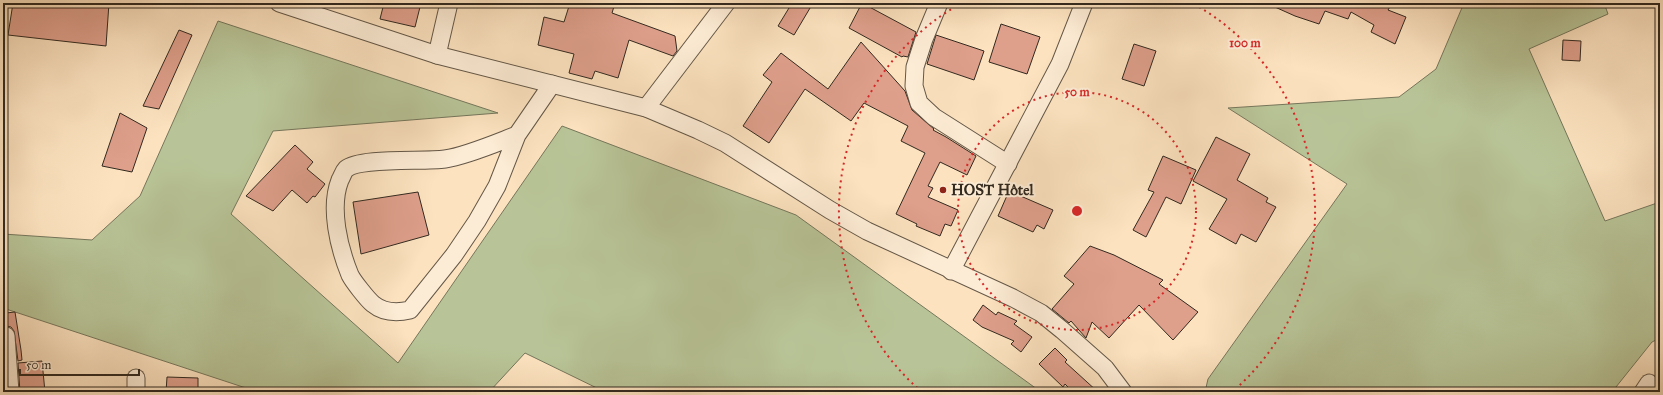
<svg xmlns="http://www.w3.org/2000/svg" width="1663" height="395" font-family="'IM FELL Great Primer',serif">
<rect width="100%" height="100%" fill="#fce2bf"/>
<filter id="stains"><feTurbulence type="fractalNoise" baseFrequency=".005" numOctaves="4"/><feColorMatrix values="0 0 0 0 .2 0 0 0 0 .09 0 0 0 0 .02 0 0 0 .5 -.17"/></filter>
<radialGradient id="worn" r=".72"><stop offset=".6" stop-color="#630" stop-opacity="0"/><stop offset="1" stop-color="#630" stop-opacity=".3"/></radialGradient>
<g fill="#b8c497" stroke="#75765b">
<polygon points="1464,3 1604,3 1608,14 1529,49 1605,221 1660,202 1660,338 1652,342 1612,392 1205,392 1208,379 1347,184 1228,108 1399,97 1436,69"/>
<polygon points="218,21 498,113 273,131 231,214 398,363 562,126 796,215 1041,392 605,392 525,353 489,392 258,392 3,308 3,234 92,240 140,196"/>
</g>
<g fill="#de9f8b" stroke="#32291f">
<polygon points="13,3 109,3 106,46 8,35"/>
<polygon points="384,3 421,3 415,27 380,19"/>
<polygon points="570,3 615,3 612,13 675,36 677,51 673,56 629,40 618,78 595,71 592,79 569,73 574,54 538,45 544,17 564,22"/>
<polygon points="792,3 813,3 794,35 778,26"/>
<polygon points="862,3 916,32 908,57 903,56 902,57 849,28"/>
<polygon points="1266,3 1392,3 1388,10 1406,17 1395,44 1371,32 1374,25 1351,12 1348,19 1325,11 1319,24 1295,16"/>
<polygon points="1001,24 1040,37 1027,74 989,62"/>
<polygon points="179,30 192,35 159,109 143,106"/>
<polygon points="936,35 984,51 974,80 927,64"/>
<polygon points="1563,40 1581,41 1580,61 1562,60"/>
<polygon points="861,42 905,91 912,110 934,129 933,130 946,137 976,156 967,175 940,162 928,186 933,188 928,197 958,210 951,226 945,224 940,236 916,226 917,224 896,214 925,153 901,141 908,126 864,103 851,121 805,89 769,143 743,126 772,82 763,75 781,53 828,89"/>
<polygon points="1134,44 1156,51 1144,86 1122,79"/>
<polygon points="120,113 147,128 132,172 102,166"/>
<polygon points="1216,137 1250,154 1237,180 1268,198 1266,202 1276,207 1256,242 1241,234 1236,244 1209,229 1227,199 1193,181"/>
<polygon points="295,145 313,162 307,169 325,184 315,197 313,196 307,203 292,190 273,211 246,196"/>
<polygon points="1163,156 1196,170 1181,204 1166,197 1146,237 1133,230 1154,192 1148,190"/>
<polygon points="1009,191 1053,210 1044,229 1037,225 1033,232 998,216"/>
<polygon points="418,192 429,235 361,254 353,202"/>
<polygon points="1090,246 1114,255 1163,280 1159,284 1198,312 1173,340 1139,305 1109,338 1092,322 1086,338 1071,321 1069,323 1052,309 1074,284 1064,276"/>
<polygon points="983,305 996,315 998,312 1017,321 1014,324 1032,337 1021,352 1011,344 1014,341 982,327 973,320"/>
<polygon points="15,312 21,350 22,360 18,361 14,331 11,327 7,326 6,313"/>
<polygon points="1055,348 1067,360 1065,362 1098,392 1073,392 1065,384 1063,387 1039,364"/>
<polygon points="42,361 45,392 20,392 18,363"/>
<polygon points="167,377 198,378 198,392 166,392"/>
</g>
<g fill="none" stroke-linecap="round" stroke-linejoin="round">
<g stroke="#645747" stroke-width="19">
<g id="street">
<polyline points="279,3 437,55 646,108 698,130 725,143 830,210 867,231 1013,298 1041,313 1062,330 1105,368 1123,392"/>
<polyline points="939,3 924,39 915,67 914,86 919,103 934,117 1008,164"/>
<polyline points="437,55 449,3"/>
<polyline points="646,108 726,3"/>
<path d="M517,135C496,143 466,156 445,159C423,162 360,157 346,169C343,172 342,177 340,180C329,208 339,248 350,275C353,281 367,299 373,304C384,313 397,313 410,310L454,255L477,221L497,186L517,135L552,84"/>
<polyline points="951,271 1060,64 1084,3"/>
<polyline points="6,336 10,392"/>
<polyline points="136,378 136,392"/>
<polyline points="1643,392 1649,383"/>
</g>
</g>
<use href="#street" stroke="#fdecd5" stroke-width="17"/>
</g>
<g fill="none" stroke="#d62828" stroke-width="2" stroke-dasharray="2 4">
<circle cx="1077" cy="211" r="119"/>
<path d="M922 392A238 238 0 0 1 960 4M1194 4A238 238 0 0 1 1232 392"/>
</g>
<circle fill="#8f2418" stroke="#fdecd5" stroke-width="1.5" cx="943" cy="190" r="4"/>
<g text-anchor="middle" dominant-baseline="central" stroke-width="4" stroke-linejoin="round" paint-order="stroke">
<g font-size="15" font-weight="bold" fill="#32291f" stroke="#fdecd5" text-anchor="start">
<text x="951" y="190">HOST Hôtel</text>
</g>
</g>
<circle cx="1077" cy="211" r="6" fill="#d62828" stroke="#fdecd5" stroke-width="2"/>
<g font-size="12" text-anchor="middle" font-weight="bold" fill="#d62828" stroke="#fdecd5" stroke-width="4" stroke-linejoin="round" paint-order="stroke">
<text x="1245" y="47">100 m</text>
<text x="1077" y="96">50 m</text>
</g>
<rect width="1663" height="395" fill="none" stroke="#fce2bf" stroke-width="16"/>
<rect x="4" y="4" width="1655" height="387" fill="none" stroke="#32291f" stroke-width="2"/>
<rect x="8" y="8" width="1647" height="379" fill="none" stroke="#32291f"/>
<path d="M20 369v6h119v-6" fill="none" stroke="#32291f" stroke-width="2"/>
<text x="26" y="369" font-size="12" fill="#32291f" stroke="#fdecd5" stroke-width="3" paint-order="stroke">50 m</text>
<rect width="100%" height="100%" filter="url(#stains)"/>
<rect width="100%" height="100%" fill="url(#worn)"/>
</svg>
